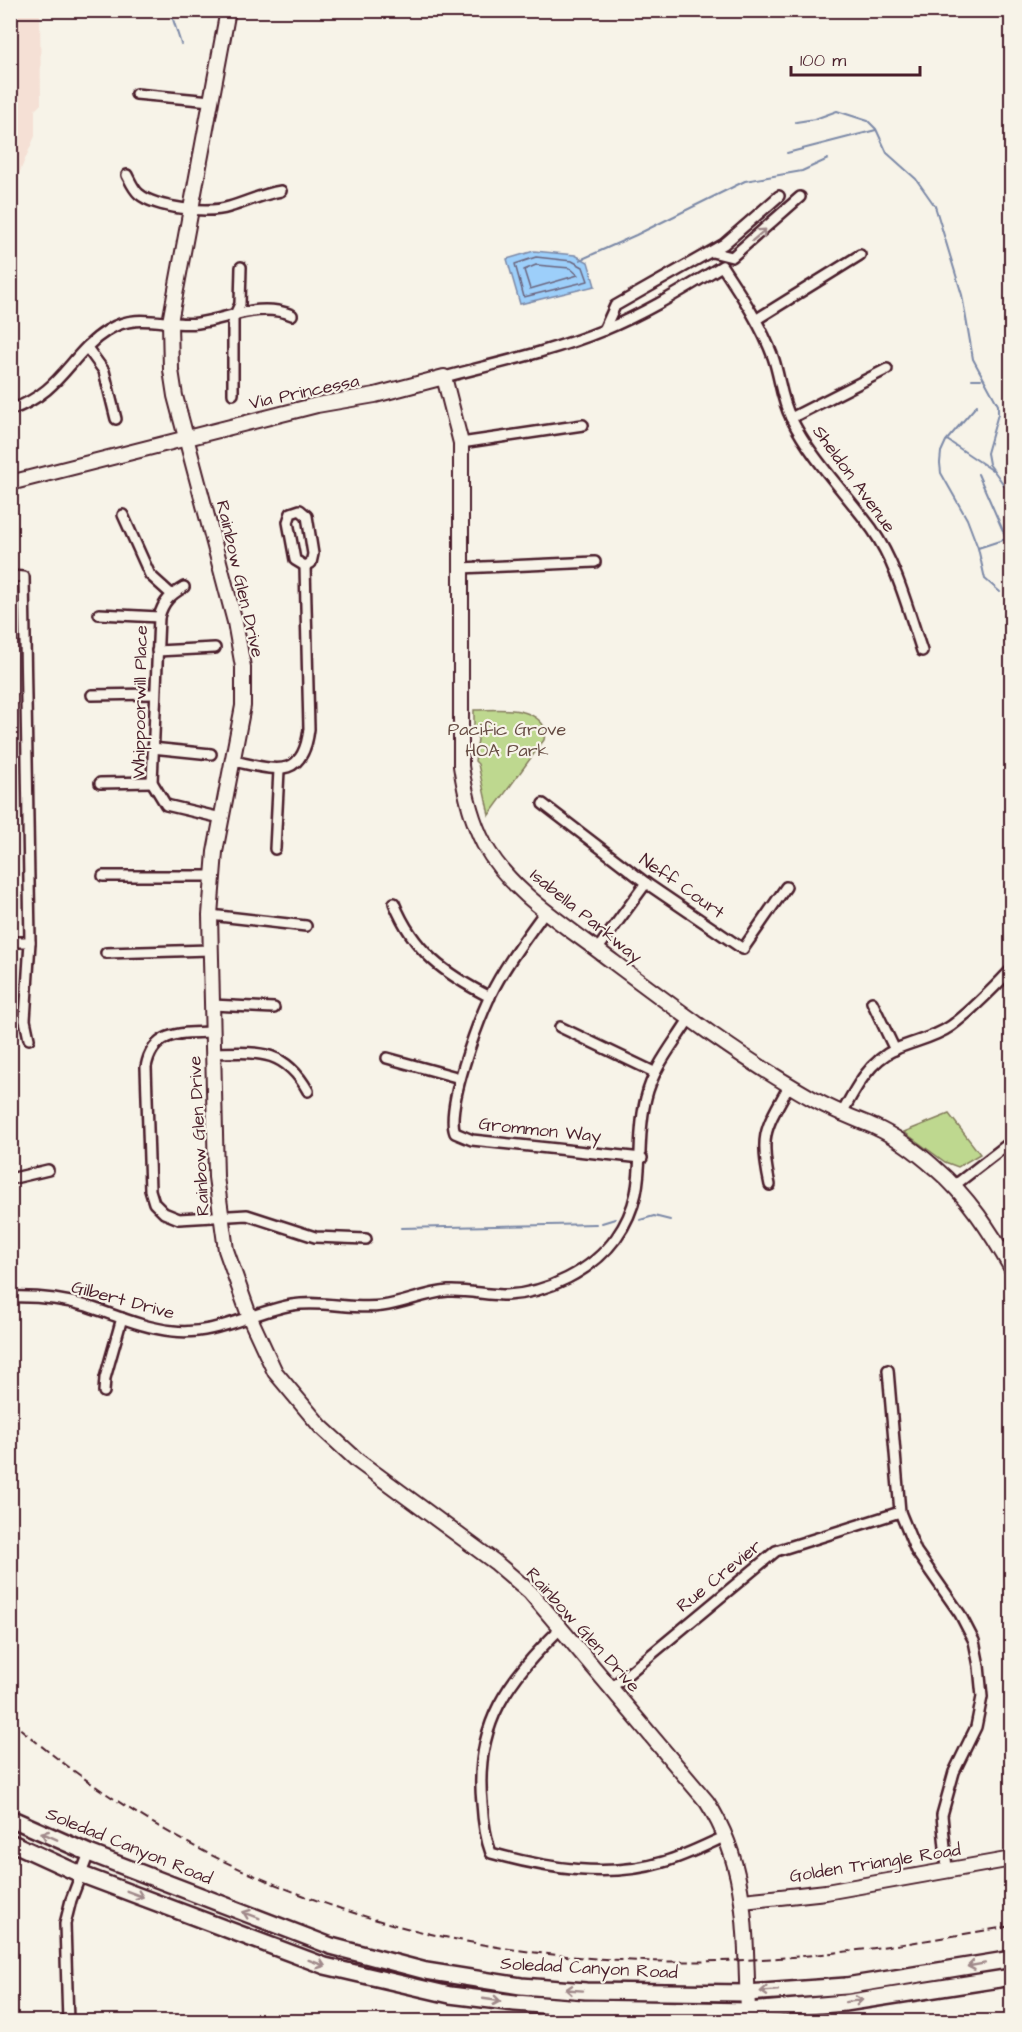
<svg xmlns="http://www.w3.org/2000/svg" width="1022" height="2032" font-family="'Architects Daughter',sans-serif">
<rect width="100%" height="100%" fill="#f7f3e8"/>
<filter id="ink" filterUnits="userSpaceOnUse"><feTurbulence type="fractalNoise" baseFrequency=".0167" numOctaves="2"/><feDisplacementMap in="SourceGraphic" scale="12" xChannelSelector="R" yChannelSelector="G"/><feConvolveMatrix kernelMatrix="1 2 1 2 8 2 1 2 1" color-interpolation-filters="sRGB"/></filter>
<g filter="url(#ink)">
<polygon fill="#f5e0d5" points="11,10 40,11 41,104 35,110 35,136 13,188 10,187"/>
<g fill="#bed88f" stroke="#847c5d" stroke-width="1.5">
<path d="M474,710C498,710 534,704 546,730L544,740L489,815L478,764L475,761L478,739L474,729Z"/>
<polygon points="949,1114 980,1154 958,1167 945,1162 904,1132"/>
</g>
<polygon fill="#9dcffa" stroke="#7c89a7" stroke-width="1.5" points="534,251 575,255 588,262 595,286 520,304 507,259"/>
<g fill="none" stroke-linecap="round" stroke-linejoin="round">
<g stroke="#6b657e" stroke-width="1.5">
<polygon points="536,257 572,261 583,267 588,281 524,297 515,264"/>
<polygon points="536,265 570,268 578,275 530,289 524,270"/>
</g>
<g stroke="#7c89a7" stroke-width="2">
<polyline points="170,10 181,44"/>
<polyline points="796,122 815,119 837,111 868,121 876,129 887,153 916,179 935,206 962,295 973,359 998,405 998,414 987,453 989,464 1012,496"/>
<polyline points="787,153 876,130"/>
<polyline points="580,260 636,235 745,181 802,171 828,159"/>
<polyline points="972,379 981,379"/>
<polyline points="977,405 946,441 941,452 940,463 941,473 967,519 978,548 1012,537"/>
<polyline points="947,440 992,470"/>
<polyline points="978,474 1004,533 1012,570"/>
<polyline points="978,548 985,579 1000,592"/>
<polyline points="640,1220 654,1216 670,1220"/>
<polyline points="602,1223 615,1219"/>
<polyline points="401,1228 596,1224"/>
</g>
<g stroke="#4a1f2b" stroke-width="14">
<g id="street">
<polyline points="136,94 211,101"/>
<path d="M127,175C130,181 134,190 139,194C156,208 208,214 229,207C247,202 262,194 281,191"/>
<polyline points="712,252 732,257 800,197"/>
<polyline points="757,319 860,255"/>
<polyline points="604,330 615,306 724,244 779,196"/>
<polyline points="88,349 104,371 116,419"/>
<path d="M444,377C498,363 553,351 604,330C646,313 684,289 722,266C741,295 761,324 773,357C780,377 781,399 791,418C812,460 845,492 872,529C897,565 908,610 922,651"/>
<polyline points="233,394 233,319 240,304 241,267"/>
<path d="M10,410C63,392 69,354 108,330C137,311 167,327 198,323C231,318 259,302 292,315"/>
<polyline points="791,418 887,369"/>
<polyline points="461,443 583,425"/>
<polygon points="300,510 307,516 313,554 311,563 305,566 295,560 288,522 291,513"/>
<polyline points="123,515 150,575 171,594"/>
<polyline points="460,568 595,562"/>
<polyline points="10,576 24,577 30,942 25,1020 29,1039"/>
<path d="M184,587C170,595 163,602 159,617L152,782L166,805L221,818"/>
<polyline points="99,614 159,617"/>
<polyline points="157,651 215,648"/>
<polyline points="92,695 154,694"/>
<polyline points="152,748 211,754"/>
<path d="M233,761C273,769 303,782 309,729L305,566"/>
<polyline points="100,783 152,782"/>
<polyline points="543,804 646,883 743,949 786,887"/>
<polyline points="275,849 279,770"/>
<polyline points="103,876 211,876"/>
<path d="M394,903C414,952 445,974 490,997"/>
<path d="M546,910C526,938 505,965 490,996C478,1022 445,1108 455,1133L472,1140L642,1158"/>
<polyline points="210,915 306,926"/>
<polyline points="10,942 30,942"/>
<polyline points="597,950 646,883"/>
<polyline points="106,953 210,950"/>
<polyline points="872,1002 895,1050"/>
<polyline points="212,1005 274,1008"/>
<polyline points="560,1027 654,1072"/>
<path d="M213,1032C182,1033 153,1030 146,1067L150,1190L154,1203L164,1213L179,1219L247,1215L315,1237L366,1239"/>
<path d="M213,1053C257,1052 284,1048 308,1091"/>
<polyline points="387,1058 460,1078"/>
<path d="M841,1115C855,1089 868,1062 896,1049C914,1041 934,1038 951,1026C973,1010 993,988 1012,969"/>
<polyline points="10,1179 48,1170"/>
<path d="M770,1185C759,1135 765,1129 789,1086"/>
<polyline points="955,1185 1012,1141"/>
<path d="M10,1297C36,1296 62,1299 87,1306C115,1315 143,1328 173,1331C216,1336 251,1312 292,1305C322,1300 352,1310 382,1306C405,1303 425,1293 448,1291C468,1290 487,1295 507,1295C547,1293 592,1271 616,1238C651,1189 633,1148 646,1098C653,1068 673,1045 689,1019"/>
<polyline points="888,1370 900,1512 916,1551 960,1614 974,1641 979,1666 982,1697 976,1727 954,1772 942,1815 947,1869"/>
<polyline points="104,1392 105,1378 122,1318"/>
<path d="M562,1627C508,1680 474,1724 482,1803C483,1820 485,1837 491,1853C545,1868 608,1879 663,1862C685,1856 706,1845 726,1836"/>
<polyline points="611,1688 776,1551 900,1512"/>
<polyline points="68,2022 65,1924 71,1900 89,1853"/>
</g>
</g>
<g stroke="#4a1f2b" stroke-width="18">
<g id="secondary">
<path d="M228,10L170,322L171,370L175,396L235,622L243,667V706L215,852L210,915L216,1177L226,1250L250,1318L275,1372L321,1427L358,1461L495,1562L530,1592L707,1802C749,1866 745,1937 748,2011"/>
<path d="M10,483L317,405L375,395L444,377L461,443V766C465,793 471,819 484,844C510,891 562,923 604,955C672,1006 739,1057 813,1099C834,1111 854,1118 875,1127C897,1137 917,1152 935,1168C968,1196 991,1232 1012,1269"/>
<polyline points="743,1901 826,1892 1012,1859"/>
</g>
</g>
<g stroke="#4a1f2b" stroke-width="20">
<g id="primary">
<polyline points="10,1818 89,1853 331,1946 426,1971 521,1986 586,1991 747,1993 846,1986 1012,1959"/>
<polyline points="10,1842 80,1874 325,1966 450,1995 515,2003 582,2008 748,2011 845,2003 1012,1977"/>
</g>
</g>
<use href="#street" stroke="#f7f3e8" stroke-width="9"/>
<use href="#secondary" stroke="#f7f3e8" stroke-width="14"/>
<use href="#primary" stroke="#f7f3e8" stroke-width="15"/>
<path stroke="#4a1f2b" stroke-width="2" stroke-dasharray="9 4.5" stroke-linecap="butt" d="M10,1720C244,1922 529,1987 832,1953C892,1947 952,1936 1012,1926"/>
</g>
<defs><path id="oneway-shaft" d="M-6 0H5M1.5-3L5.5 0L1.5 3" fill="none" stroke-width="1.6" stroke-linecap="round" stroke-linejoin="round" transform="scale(1.5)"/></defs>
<g stroke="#a0898a">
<use href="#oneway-shaft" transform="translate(759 235) rotate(-41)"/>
<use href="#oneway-shaft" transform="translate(49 1836) rotate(-156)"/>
<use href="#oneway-shaft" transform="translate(135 1894) rotate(21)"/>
<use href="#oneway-shaft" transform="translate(251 1915) rotate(-159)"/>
<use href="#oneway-shaft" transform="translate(317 1963) rotate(20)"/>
<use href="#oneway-shaft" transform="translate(976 1965) rotate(170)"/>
<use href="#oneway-shaft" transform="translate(574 1990) rotate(-176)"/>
<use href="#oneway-shaft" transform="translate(769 1991) rotate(176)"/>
<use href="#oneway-shaft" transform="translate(492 2000) rotate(8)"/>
<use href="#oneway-shaft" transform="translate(854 2001) rotate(-7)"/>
</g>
</g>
<g text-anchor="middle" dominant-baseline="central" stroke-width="4.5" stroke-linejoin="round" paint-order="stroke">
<g font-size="18" fill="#4a1f2b" stroke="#f7f3e8">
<text transform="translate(304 392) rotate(-12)">Via Princessa</text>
<text transform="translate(854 479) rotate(54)">Sheldon Avenue</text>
<text transform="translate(240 579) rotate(77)">Rainbow Glen Drive</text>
<text transform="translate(140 702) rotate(-89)">Whippoorwill Place</text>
<text transform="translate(682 886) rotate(35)">Neff Court</text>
<text transform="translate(586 916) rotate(39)">Isabella Parkway</text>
<text transform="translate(540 1130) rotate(6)">Grommon Way</text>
<text transform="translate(199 1136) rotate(-93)">Rainbow Glen Drive</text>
<text transform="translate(123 1300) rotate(15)">Gilbert Drive</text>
<text transform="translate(719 1576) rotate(-39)">Rue Crevier</text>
<text transform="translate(583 1630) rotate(48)">Rainbow Glen Drive</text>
<text transform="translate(129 1846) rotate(22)">Soledad Canyon Road</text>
<text transform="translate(875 1863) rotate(-9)">Golden Triangle Road</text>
<text transform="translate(589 1968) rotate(3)">Soledad Canyon Road</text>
</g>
<g font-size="18" fill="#674d44" stroke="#f7f3e8">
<text x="507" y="729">Pacific Grove<tspan x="507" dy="21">HOA Park</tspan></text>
</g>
</g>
<rect width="1022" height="2032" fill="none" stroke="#f7f3e8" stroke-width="36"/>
<rect x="18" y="18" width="986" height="1996" fill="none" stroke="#4a1f2b" stroke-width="2" filter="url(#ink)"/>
<path d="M791 66v9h129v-9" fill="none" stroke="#4a1f2b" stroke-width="3"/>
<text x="800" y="66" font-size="18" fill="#4a1f2b" stroke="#f7f3e8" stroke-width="4.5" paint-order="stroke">100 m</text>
</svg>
